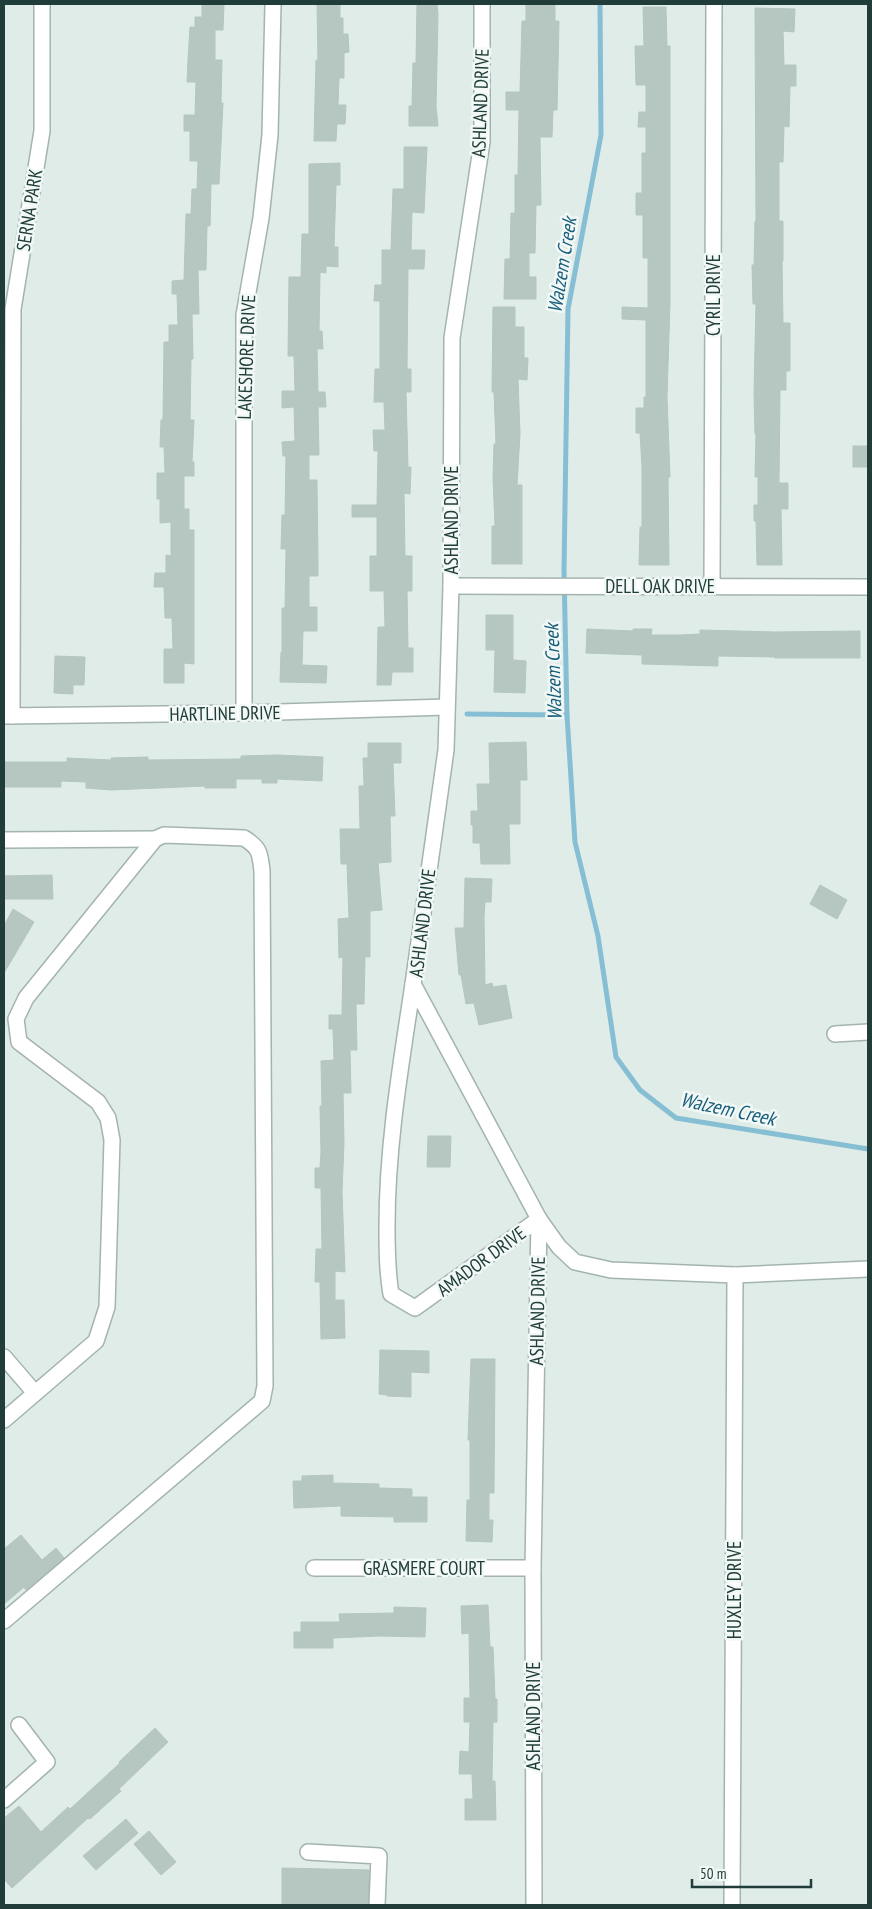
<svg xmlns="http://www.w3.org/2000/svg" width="872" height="1909" font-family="'PT Sans Narrow',sans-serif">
<rect width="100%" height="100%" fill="#e0ece8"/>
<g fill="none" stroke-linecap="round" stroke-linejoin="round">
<g stroke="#86bed4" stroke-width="5">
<polyline points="600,4 601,135 568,309 564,571 567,715 575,842 598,936 616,1057 640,1090 676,1118 868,1149"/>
<polyline points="467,714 567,715"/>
</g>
</g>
<g fill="#b6c7c2" stroke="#b3c6c0">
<polygon points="202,4 224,4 223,30 215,30 215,60 222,60 221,103 223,103 219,184 211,184 210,226 207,226 206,270 198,270 199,314 192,314 193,359 191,359 190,420 194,420 192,462 194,462 194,476 184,476 184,509 189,509 189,530 194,530 194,664 184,663 184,683 164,683 164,649 173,649 172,618 165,618 164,587 154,587 155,573 166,573 166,555 171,556 171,522 160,523 160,499 157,499 157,473 165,473 164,447 160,447 161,420 163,420 164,342 169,342 169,325 178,325 177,294 172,294 172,281 184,280 186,214 191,214 192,189 197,189 198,161 190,161 190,131 184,131 184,115 195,115 196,82 187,82 188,59 190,27 195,27 195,17 202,17"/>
<polygon points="317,4 340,4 340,18 343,18 343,34 348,34 349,52 344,53 344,78 339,78 338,105 346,105 345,124 337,124 336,141 314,141 316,60 318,60"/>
<polygon points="417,4 437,4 438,15 436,106 438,126 409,126 409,106 412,106 413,63 416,63"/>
<polygon points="526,4 555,4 555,21 559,21 557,110 553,110 552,137 540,137 541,205 536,205 535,253 529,253 529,277 536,277 536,299 504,299 505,259 510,259 511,213 515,213 515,175 518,175 519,110 506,110 506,92 520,92 522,21 526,21"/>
<polygon points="643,7 666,7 667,46 670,46 670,303 667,397 670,477 668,477 669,565 639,565 640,527 642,527 642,466 640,433 636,433 636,408 644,408 644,397 646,397 646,320 622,319 622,307 648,308 648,258 643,258 643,215 636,215 636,193 642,193 642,153 646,153 646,127 638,127 639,112 646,112 646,85 636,85 635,46 644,46"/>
<polygon points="755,8 795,9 794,32 783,31 784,65 796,65 796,86 790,86 789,127 784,126 783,162 779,162 779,221 783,221 783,261 782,261 783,323 790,323 790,371 786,371 786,390 780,390 779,483 788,483 788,509 781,509 782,565 757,565 756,521 754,521 754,505 758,505 758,477 755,477 756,434 755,434 754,393 756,304 753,304 752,265 754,265 755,221 756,221"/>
<polygon points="404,147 427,147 424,213 412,212 411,250 425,250 424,269 408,269 407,369 411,369 411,392 406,392 408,467 411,467 410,494 404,493 405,556 412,556 412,591 407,591 408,648 413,648 413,672 392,672 391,685 377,685 378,627 385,627 384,591 370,591 370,556 377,556 377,517 352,517 352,505 377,505 378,451 374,451 373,430 385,430 384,402 374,402 375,369 380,369 380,301 374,301 375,285 382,285 382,250 391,250 393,189 404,189"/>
<polygon points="340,163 340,185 336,185 334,247 338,247 338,267 326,266 326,273 320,272 319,331 322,331 323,349 317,349 318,392 325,392 326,407 318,407 319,455 309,455 309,480 317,480 318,562 318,576 309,576 309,607 317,607 317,631 303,631 302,665 327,666 326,683 280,682 281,652 282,652 282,608 285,608 286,549 281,549 282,515 285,515 286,456 283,456 282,442 295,441 294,407 282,408 282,391 295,391 294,356 288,356 289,277 301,277 302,234 309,234 309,164"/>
<polygon points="493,307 515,307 515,327 524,327 524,358 528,358 527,380 518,379 520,434 517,485 522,485 522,564 492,564 492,526 495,526 493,478 494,444 496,444 494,392 492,392"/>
<rect x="853" y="446" width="15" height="21"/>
<polygon points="486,615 513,615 513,660 526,661 525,693 494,692 495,650 486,650"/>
<polygon points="587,629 633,631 633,629 652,629 651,635 681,635 700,634 700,630 775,632 860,631 860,658 775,658 775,657 718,656 718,666 642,664 642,655 586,653"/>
<polygon points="55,656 85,657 84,685 73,685 73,694 54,693"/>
<polygon points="526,742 527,780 520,780 520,824 509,824 510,864 481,864 480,843 473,843 473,825 471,825 471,811 478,811 477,784 490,784 489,743"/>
<polygon points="368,743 401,743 401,763 393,763 395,816 390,816 391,862 378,863 382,910 370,911 370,957 365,957 364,1004 356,1004 357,1050 350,1050 351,1093 343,1093 344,1142 342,1193 345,1272 335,1271 335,1300 344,1300 345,1338 321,1339 320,1282 315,1282 316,1249 322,1249 321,1188 315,1188 315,1168 320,1168 321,1152 320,1106 322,1106 321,1061 334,1060 333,1029 329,1029 329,1015 342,1015 343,957 339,958 338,919 349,918 347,864 341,864 340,829 360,829 359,786 364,786 363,758 368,758"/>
<polygon points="277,755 323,757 322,781 277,779 277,783 262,783 262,779 236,779 236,788 205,788 205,786 111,790 86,788 86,782 61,781 61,787 4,787 4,762 67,762 67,758 111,760 111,758 148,757 148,760 241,759 241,756"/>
<polygon points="52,875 53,899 4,899 4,876"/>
<polygon points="465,878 492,879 491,902 485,902 484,916 485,985 492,983 493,987 506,985 512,1018 479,1025 474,1003 466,1004 461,975 459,975 455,928 464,928"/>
<polygon points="820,885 847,900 837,919 810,904"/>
<polygon points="13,909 34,922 4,973 4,926"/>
<polygon points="428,1136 451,1136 450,1167 427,1167"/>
<polygon points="380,1350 429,1351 429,1373 411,1372 411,1397 387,1396 387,1395 379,1394"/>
<polygon points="471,1359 495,1359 494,1493 489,1493 489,1520 493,1520 492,1542 466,1541 467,1500 470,1500 470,1440 468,1440"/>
<polygon points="333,1475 333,1483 379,1484 379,1488 412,1489 412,1497 427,1497 427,1522 394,1522 394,1517 341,1516 341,1506 294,1508 293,1481 302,1481 302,1476"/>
<polygon points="21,1535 42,1560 56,1548 64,1558 26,1590 24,1587 4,1604 4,1549"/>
<polygon points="488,1605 490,1647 493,1647 495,1699 497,1699 497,1722 493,1722 492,1781 495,1781 496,1820 465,1820 465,1799 473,1799 472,1774 459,1774 460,1751 469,1752 470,1722 464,1722 464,1698 470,1698 469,1633 462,1634 461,1606"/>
<polygon points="394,1607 426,1608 425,1637 379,1636 333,1638 333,1648 294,1648 294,1632 301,1632 301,1622 340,1622 339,1614 394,1613"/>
<polygon points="155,1728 168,1742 119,1789 121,1791 90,1819 88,1818 12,1888 4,1879 4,1818 19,1806 41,1832 68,1807 70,1809 120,1763 119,1762"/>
<polygon points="126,1819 138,1833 96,1870 83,1856"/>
<polygon points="149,1831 176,1862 161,1875 134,1844"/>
<polygon points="282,1868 369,1870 368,1905 282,1905"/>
</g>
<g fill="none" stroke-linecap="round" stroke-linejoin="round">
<g stroke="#a3b4b0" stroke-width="18">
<g id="minor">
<polyline points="482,4 482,142 452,338 451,586 446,750 413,984 539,1219 559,1247 575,1262 611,1270 735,1275 868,1269"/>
<polyline points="451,586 868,587"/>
<polyline points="712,587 714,4"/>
<polyline points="244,713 244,315 261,218 270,135 273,4"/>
<polyline points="4,716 244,713 447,707"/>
<polyline points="12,716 13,309 42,131 42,4"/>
<polyline points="4,840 155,839"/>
<path d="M413,984C401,1064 387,1145 387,1226C387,1249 387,1271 391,1294L415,1308L539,1219"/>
<polyline points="835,1034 868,1032"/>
<polyline points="4,1357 35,1393"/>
<path d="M4,1420L96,1341L107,1307L112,1140L108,1118L98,1102L19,1042L16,1019L26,998L155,839L164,835L244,838C260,848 260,853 262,871L265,1386L262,1401L4,1621"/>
<polyline points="314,1568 533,1568"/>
<polyline points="4,1800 47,1762 19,1725"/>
<polyline points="308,1852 379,1856 377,1905"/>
<polyline points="534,1905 533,1568 539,1219"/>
<polyline points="732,1905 735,1275"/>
</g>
</g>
<use href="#minor" stroke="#fff" stroke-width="15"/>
</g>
<g text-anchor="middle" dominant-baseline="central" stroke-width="5" stroke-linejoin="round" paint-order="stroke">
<g font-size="19" fill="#203d39" stroke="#f1f8f6">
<text transform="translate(480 103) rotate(-88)">ASHLAND DRIVE</text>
<text transform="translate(29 210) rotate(-81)">SERNA PARK</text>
<text transform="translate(713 295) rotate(-90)">CYRIL DRIVE</text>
<text transform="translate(246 357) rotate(-88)">LAKESHORE DRIVE</text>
<text transform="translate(451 520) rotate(-90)">ASHLAND DRIVE</text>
<text x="660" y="586">DELL OAK DRIVE</text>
<text transform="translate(225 713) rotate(-1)">HARTLINE DRIVE</text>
<text transform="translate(422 923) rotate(-83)">ASHLAND DRIVE</text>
<text transform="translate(481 1261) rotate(-36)">AMADOR DRIVE</text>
<text transform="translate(537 1311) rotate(-89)">ASHLAND DRIVE</text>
<text x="424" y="1568">GRASMERE COURT</text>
<text transform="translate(734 1590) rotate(-90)">HUXLEY DRIVE</text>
<text transform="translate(533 1716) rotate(-90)">ASHLAND DRIVE</text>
</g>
<g font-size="20" font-style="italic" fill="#185e7c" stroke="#f1f8f6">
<text transform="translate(562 265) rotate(-81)">Walzem Creek</text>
<text transform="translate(553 672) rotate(-92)">Walzem Creek</text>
<text transform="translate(728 1109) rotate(12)">Walzem Creek</text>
</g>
</g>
<rect width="872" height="1909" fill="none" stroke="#203d39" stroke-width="10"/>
<path d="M692 1879v8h119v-8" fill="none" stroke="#203d39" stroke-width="2.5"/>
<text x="700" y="1879" font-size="15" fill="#203d39" stroke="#f1f8f6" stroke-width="4" paint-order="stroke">50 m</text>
</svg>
